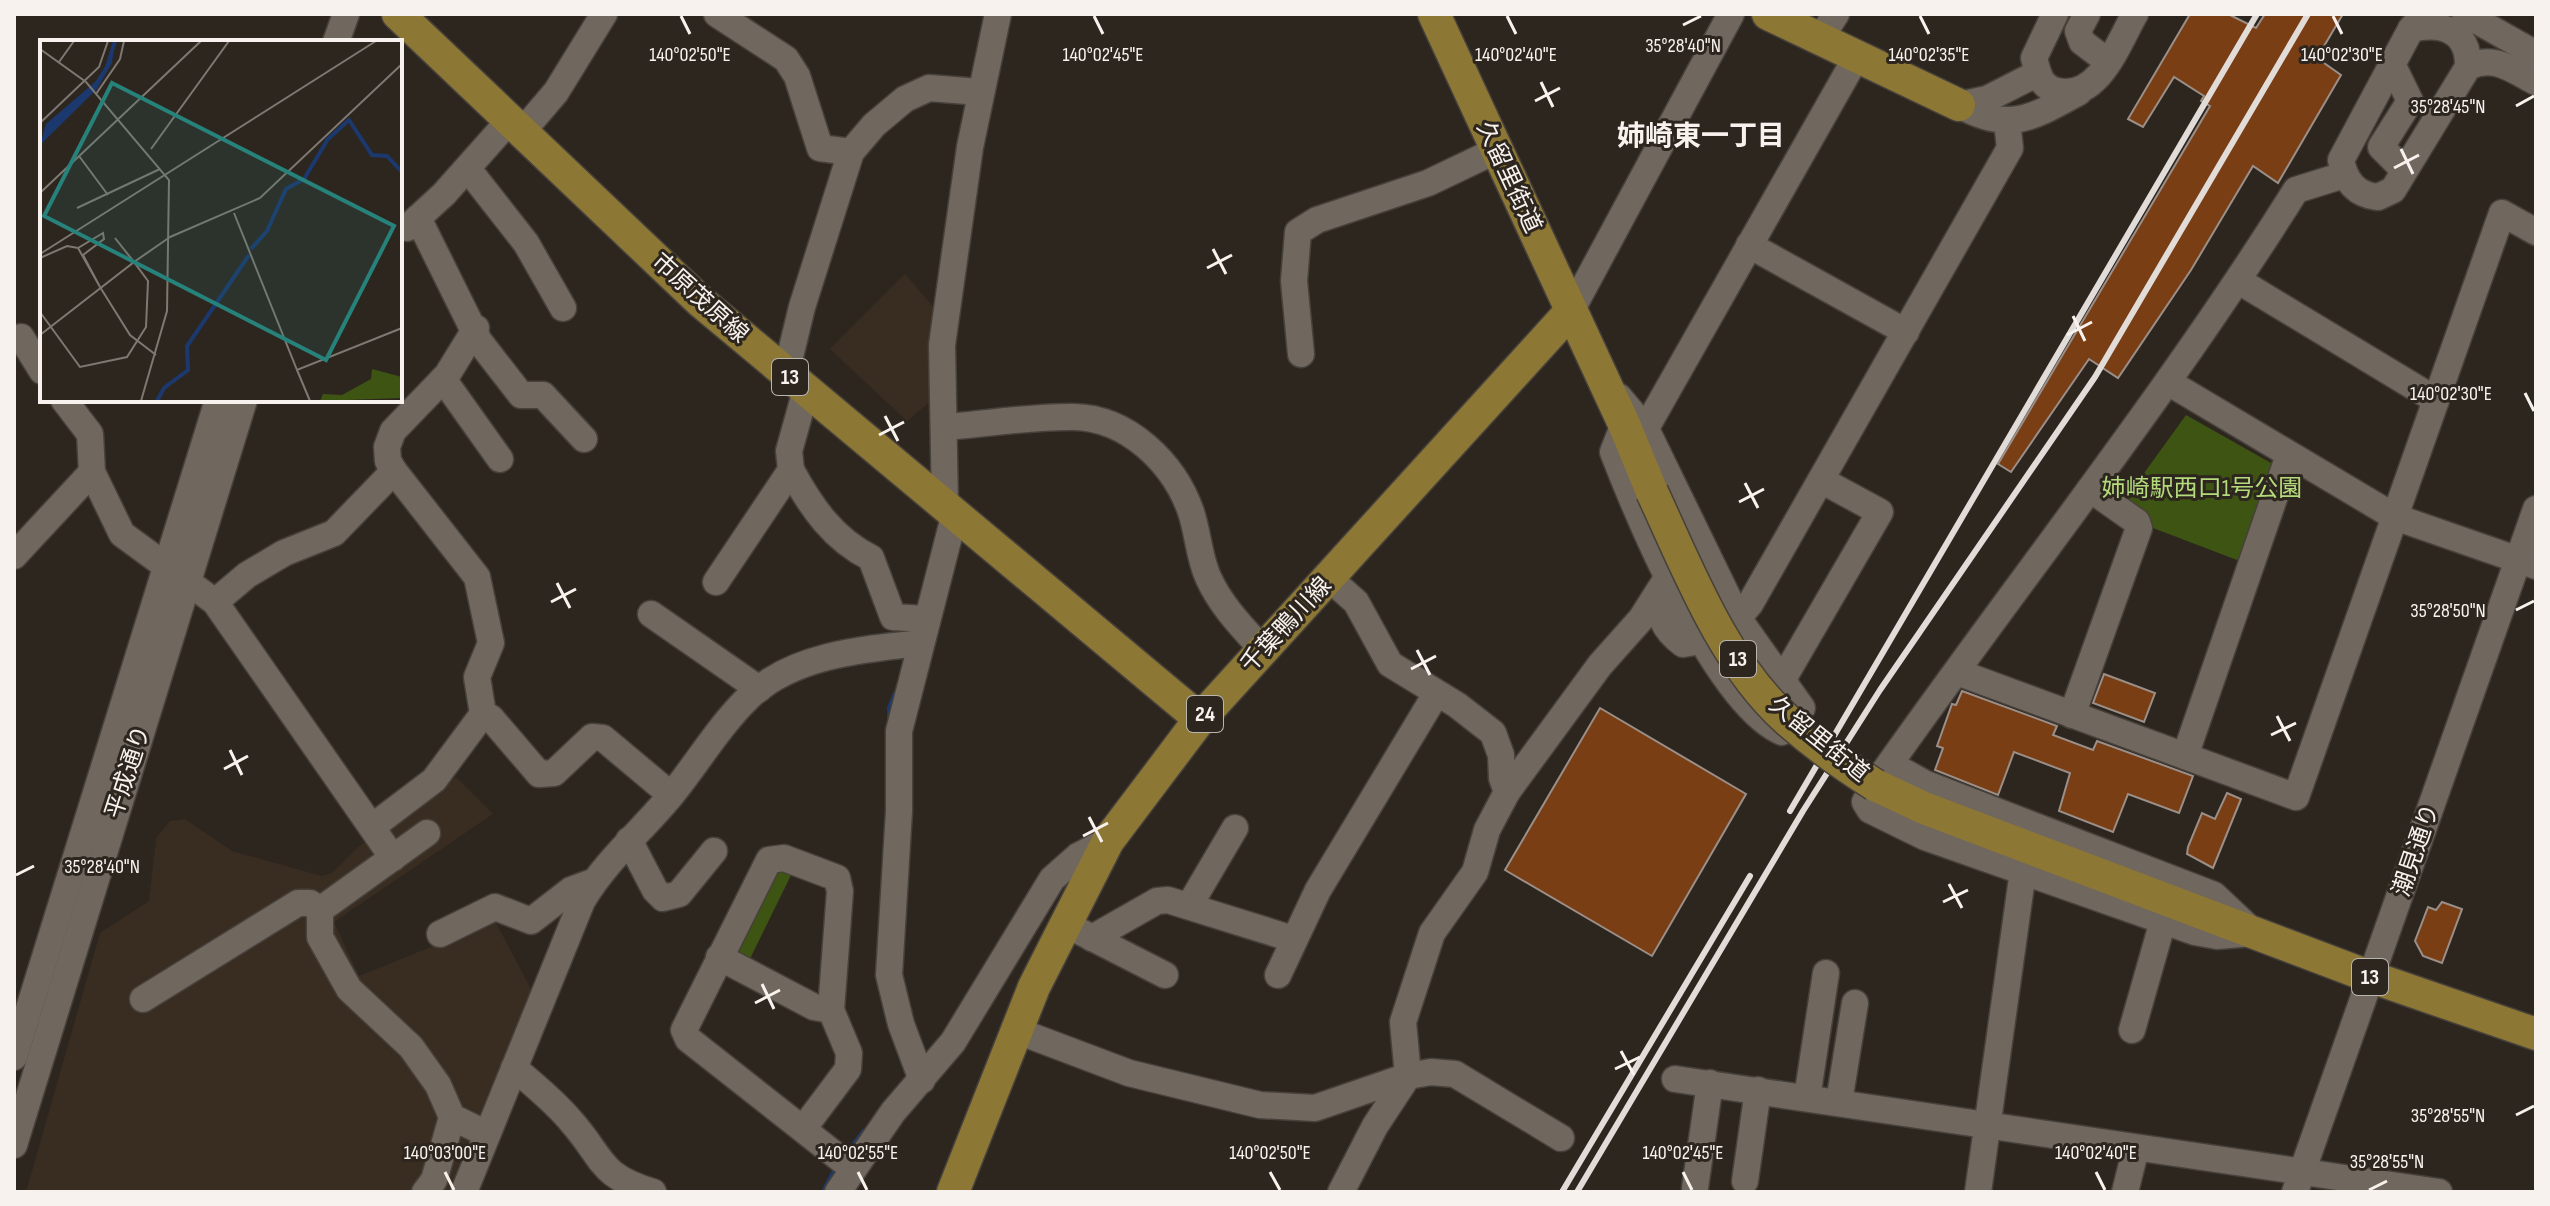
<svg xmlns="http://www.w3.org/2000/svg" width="2550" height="1206" font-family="'Sofia Sans Condensed','Noto Sans JP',sans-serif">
<rect width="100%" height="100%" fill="#2d261f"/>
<g fill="#392c21">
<polygon points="905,274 949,325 939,394 907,421 830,349"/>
<polygon points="456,777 493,814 334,922 359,976 495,921 532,991 452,1192 26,1192 100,933 149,901 156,838 170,821 185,819 232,851 322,876 332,873 358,847"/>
</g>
<g fill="#3e5412">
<polygon points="2186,415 2271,463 2274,474 2246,556 2237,560 2153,528 2150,521 2124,501"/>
<polygon points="769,860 797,863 744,971 719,957"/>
</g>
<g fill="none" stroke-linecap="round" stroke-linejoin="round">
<g stroke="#1b396e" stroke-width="6">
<polyline points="890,720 890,708 896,693"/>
<polyline points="846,1155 864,1132"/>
<polyline points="824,1192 837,1167"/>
</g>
</g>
<g fill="#7a3e14" stroke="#9b8f89" stroke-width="2">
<polygon points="2190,14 2228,14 2256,28 2265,14 2343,14 2317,58 2341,75 2278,183 2253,166 2191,270 2118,378 2089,359 2011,472 1998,464 2210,106 2201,101 2204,96 2174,77 2143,127 2128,119"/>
<polygon points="2104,674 2155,693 2144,722 2093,703"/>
<polygon points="1962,691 2057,726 2053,735 2093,750 2097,741 2193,776 2179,813 2128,794 2113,832 2059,811 2070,773 2014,752 1998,795 1935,770 1943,748 1937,746 1952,704 1956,705"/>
<polygon points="1600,708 1746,794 1652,956 1505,870"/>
<polygon points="2227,793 2241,799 2213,868 2187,854 2188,847 2202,813 2215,819"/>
<polygon points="2442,902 2462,909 2442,963 2423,956 2415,941 2428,907 2436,910"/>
</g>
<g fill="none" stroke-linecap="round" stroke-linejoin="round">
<g stroke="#47413b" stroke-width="29">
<g id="minor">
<polyline points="717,14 786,59 797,76 820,148 851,152"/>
<path d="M2055,14L2034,58C2038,73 2040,87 2057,91C2099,101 2118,43 2135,14"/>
<polyline points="2087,14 2078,31 2082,42 2107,61"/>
<path d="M2424,14L2411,29L2341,160C2345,181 2356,195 2378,197L2393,190L2468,67C2494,54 2513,70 2536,82"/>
<polyline points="2465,14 2536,54"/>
<path d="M2411,29C2442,22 2469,30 2468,67"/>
<polyline points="1820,39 1836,14"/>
<polyline points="336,42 346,14"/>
<polyline points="2392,64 2410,101 2381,147 2404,170"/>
<path d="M1959,105C2009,133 2032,118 2079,92"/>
<polyline points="1959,105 1987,99 2038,73"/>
<polyline points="521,133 556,92 604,14"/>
<polyline points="468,169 526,243 563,308"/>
<polyline points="418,218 479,341 521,395 543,395 584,439"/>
<polyline points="407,228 444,194 509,121"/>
<polyline points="1749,245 1906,332"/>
<polyline points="2239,281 2436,400"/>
<polyline points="1571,311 1731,14"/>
<polyline points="476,328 447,375 393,431 387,447 388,461 394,471 477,577 491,643 477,677 483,714"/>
<polyline points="21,337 42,371"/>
<polyline points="1301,354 1294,281 1298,232 1317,220 1428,183 1497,150"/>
<polyline points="786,373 802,307 851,152 874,125 905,99 929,88 980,92"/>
<polyline points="443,379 500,459"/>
<polyline points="2168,382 2395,517 2536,566"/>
<path d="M1619,397L1646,429L1738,618L1802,708L1782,732C1717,705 1639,519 1613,452L1624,424"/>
<polyline points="64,400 90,434 92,472 122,534 215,602 393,858"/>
<path d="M945,427C987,424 1032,416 1074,417C1128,418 1174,463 1191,512C1198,533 1199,557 1208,577C1221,606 1242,627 1263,650"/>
<polyline points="1638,442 1857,56"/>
<path d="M791,470C811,507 833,539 871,558L893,617L926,619"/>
<polyline points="945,506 942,345 970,147 998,14"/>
<polyline points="14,556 92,472"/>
<polyline points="1329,578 1356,602 1390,664 1457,705 1493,733 1501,755 1502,778 1507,792"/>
<polyline points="716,582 791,470 789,451 806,390"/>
<path d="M1659,591C1658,616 1663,629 1683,644L1702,641"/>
<polyline points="215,602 247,575 284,553 334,533 394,471"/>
<polyline points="651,614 759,689"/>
<polyline points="1738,618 1750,604 2010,148 2007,122"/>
<polyline points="1957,672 2296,797 2502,213 2536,232"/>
<polyline points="1783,679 1880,512 1821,480"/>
<polyline points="2072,715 2139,528 2137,522 2090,489"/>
<polyline points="2185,756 2289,455"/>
<polyline points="1890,764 1926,784 2214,895 2248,927"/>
<path d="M1881,776C2019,580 2169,393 2296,190L2344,175"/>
<polyline points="1869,795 1865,802 1870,810 1925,837 2195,932 2217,936 2253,933"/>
<polyline points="372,827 434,780 483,714 491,718 539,774 554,773 592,737 603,738 671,795"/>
<polyline points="427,833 320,910 320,937 349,989 411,1047 438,1085 452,1117 487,1134"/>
<polyline points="629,840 655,890 663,898 679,894 714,851"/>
<polyline points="1189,906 1235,828"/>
<polyline points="1077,930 1165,975"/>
<polyline points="440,934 495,907 531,921 571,890 593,882"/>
<polyline points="1092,938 1157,901 1168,900 1293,939"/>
<polyline points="719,957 814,1007 831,1010"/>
<polyline points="1278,975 1318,890 1436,694"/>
<polyline points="143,999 298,903 310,903 320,910"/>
<polyline points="1015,1030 1129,1073 1260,1105 1315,1108 1408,1076 1431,1072 1455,1074 1561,1138"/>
<polyline points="2132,1030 2163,921"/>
<polyline points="14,1057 218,400"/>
<path d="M514,1068C533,1084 554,1101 570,1120C605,1159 597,1175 653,1192"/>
<polyline points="1675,1079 2439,1192"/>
<polyline points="922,1080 901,1024 889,975 899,811 899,731 955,513"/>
<polyline points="1807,1098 1826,973"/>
<polyline points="1839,1102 1855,1003"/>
<polyline points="803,1129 848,1069 849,1053 831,1010 840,891 837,878 784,858 769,860 684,1030 688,1039 852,1168"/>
<polyline points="14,1145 244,400"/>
<polyline points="1745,1181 1758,1090"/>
<polyline points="1695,1188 1710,1083"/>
<polyline points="425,1192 434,1180 452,1117"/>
<path d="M464,1192L582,901C607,859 643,830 673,793C698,762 720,725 749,697C793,655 863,649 921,643"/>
<polyline points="838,1192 893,1112 953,1042 1052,879 1078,856 1108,841"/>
<polyline points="1341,1192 1375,1126 1408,1076 1403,1022 1432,933 1475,872 1487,830 1507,792 1600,665 1641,619 1669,575"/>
<polyline points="1978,1192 2023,871"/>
<polyline points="2125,1192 2136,1148"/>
<polyline points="2295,1192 2536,509"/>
</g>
</g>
<g stroke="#47413b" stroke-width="35">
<g id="major">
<polyline points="398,14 700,301 1200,719"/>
<polyline points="1434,14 1624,424 1652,492"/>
<polyline points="1768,14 1959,105"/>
<polyline points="1875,785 1924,808 2371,977 2536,1034"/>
<polyline points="953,1192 1034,987 1108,841 1200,719 1571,311"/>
</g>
</g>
<use href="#minor" stroke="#70675f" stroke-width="26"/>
<use href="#major" stroke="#8d7734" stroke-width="32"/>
<g stroke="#e2dcd8" stroke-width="6">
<polyline points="1790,811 2257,14"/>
<polyline points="1562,1192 1750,876"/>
<polyline points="1577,1192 1803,811 1880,690 2095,377 2308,14"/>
</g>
<g stroke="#47413b" stroke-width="35" stroke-linecap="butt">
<path id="major-bridge" d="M1652,492C1687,567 1723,662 1786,719C1813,743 1845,766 1875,785"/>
</g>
<use href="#major-bridge" stroke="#8d7734" stroke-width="32"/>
</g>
<path fill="none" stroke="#f8f2ee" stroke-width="3" d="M681,16L690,34M1094,16L1103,34M1507,16L1516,34M1920,16L1929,34M2333,16L2342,34M1683,25L1701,16M1541,82L1553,107M1535,101L1560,88M2516,106L2534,96M2401,149L2413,174M2394,168L2419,155M1213,249L1226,274M1207,268L1232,255M2073,316L2085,341M2067,335L2092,322M2525,393L2534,411M885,416L898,441M879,435L904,422M1745,483L1758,508M1739,502L1764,489M557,583L570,608M551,602L576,589M2516,610L2534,601M1417,650L1430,675M1411,669L1436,656M2277,716L2290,741M2271,735L2296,723M230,750L242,775M224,769L248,756M1089,817L1102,842M1083,836L1108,823M16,875L34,866M1949,884L1962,908M1943,902L1968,890M762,984L774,1009M755,1003L780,990M1621,1051L1634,1075M1615,1069L1640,1057M2516,1115L2534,1106M445,1172L454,1190M858,1172L867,1190M1270,1172L1280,1190M1683,1172L1692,1190M2096,1172L2105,1190M2369,1190L2387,1181"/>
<g text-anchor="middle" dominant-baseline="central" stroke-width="6" stroke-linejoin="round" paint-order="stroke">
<g fill="#2d261f" stroke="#bbb5b0" stroke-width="2">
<rect x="772" y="359" width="36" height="36" rx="6"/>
<rect x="1720" y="641" width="36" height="36" rx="6"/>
<rect x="1187" y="696" width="36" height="36" rx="6"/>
<rect x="2352" y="959" width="36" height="36" rx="6"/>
</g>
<g font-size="22" font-weight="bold" fill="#f8f2ee">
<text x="790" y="377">13</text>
<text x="1738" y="659">13</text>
<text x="1205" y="714">24</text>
<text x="2370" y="977">13</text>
</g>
<g font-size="24" fill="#f8f2ee" stroke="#2d261f">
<text transform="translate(1509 177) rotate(65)">久留里街道</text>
<text transform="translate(700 298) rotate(42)">市原茂原線</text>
<text transform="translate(1286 625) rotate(-47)">千葉鴨川線</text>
<text transform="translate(1819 739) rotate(39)">久留里街道</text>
<text transform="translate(128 772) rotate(-72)">平成通り</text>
<text transform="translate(2416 850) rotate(-71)">潮見通り</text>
</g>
<g font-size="24" fill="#b4da7b" stroke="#2d261f">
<text x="2202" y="488">姉崎駅西口1号公園</text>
</g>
<g font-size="28" font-weight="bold" fill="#f8f2ee" stroke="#2d261f">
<text x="1701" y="136">姉崎東一丁目</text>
</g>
</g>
<g transform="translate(40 40)">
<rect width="362" height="362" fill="#2d261f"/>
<path d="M332,329L362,337V358L280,361L283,354L302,355L331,339Z" fill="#3e5412"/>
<path d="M75,1L72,23L57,49L0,105L6,84L62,36Z" fill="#1b396e"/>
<path fill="none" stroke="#1b396e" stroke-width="4" d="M55,46L67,27L75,1M211,209L227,191L246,149L264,139L288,99L309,80L332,115L347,116L362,132M117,361L124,348L148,330L147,306L209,215"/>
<path fill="none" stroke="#7e7872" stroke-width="2" d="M0,9L46,42L129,140L127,271L101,361M19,22L34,1M56,54L80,19L84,1M0,83L59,27L68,1M111,109L189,1M39,116L68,155M0,153L161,1M37,168L120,129M194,173L257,330L362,288M130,197L220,158L362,24M0,214L336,1M0,218L27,206L38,208L63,193L64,199L43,215L60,247L38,208M60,247L90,295L116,315M0,272L40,327L87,317L106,287L108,241L94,222L130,197M0,295L94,222L75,198M257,330L270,361"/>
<path fill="#26827b" fill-opacity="0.15" stroke="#26827b" stroke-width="4" d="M72,43L354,186L286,320L4,176Z"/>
<rect width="362" height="362" fill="none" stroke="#f8f2ee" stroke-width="4"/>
</g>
<g font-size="20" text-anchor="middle" fill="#f8f2ee" stroke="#2d261f" stroke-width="6" stroke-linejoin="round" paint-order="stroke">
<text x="1683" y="52">35°28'40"N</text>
<text x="690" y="61">140°02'50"E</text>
<text x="1103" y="61">140°02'45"E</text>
<text x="1516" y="61">140°02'40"E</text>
<text x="1929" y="61">140°02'35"E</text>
<text x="2342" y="61">140°02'30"E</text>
<text x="2448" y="113">35°28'45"N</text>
<text x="2451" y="400">140°02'30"E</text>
<text x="2448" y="617">35°28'50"N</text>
<text x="102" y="873">35°28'40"N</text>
<text x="2448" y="1122">35°28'55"N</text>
<text x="445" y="1159">140°03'00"E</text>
<text x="858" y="1159">140°02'55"E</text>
<text x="1270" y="1159">140°02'50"E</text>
<text x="1683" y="1159">140°02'45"E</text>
<text x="2096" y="1159">140°02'40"E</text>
<text x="2387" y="1168">35°28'55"N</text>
</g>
<rect width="2550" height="1206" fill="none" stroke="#f8f2ee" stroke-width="32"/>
</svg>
